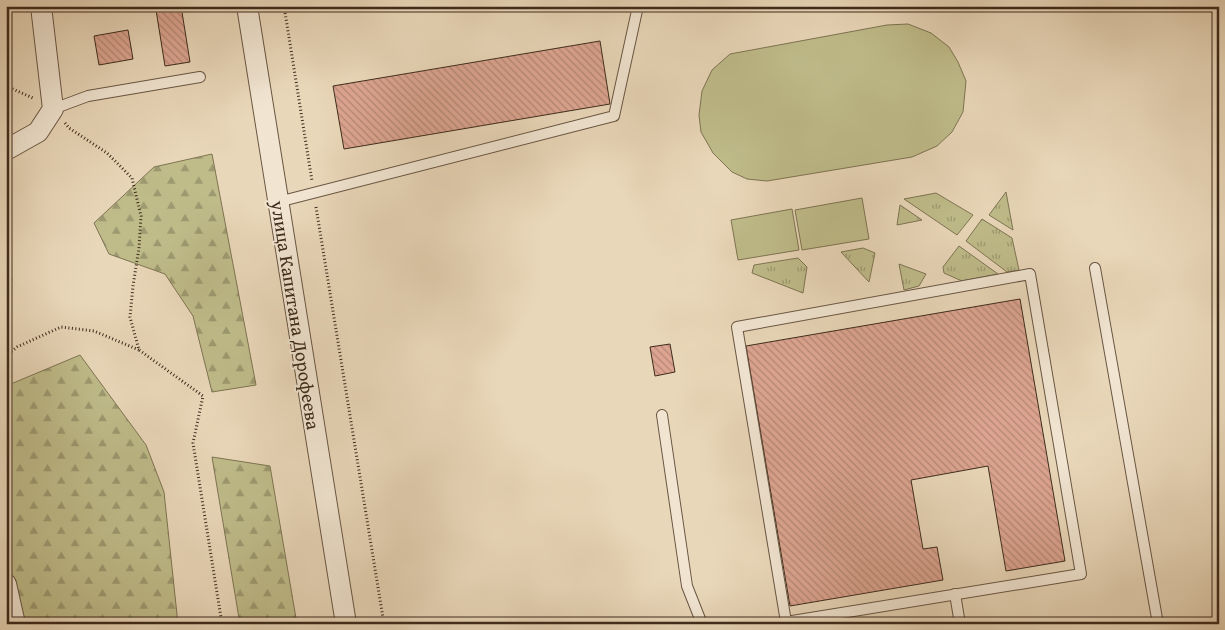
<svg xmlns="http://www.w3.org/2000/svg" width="1225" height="630" font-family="'Gentium Book Plus',serif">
<defs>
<pattern id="grass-tufts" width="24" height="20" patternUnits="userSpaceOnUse" patternTransform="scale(1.25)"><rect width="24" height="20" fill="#bfbc8a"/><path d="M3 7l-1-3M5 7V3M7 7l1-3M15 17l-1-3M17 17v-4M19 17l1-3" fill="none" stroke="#9d9970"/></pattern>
<pattern id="forest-firs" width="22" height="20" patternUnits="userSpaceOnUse" patternTransform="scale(1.25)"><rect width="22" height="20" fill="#bfbc8a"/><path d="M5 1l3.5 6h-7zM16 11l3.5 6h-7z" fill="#9d9970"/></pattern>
<pattern id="building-back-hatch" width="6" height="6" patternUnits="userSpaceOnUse" patternTransform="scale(1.25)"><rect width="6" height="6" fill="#dda591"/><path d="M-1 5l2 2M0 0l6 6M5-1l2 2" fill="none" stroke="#b58776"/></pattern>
</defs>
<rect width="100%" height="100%" fill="#e9d7b9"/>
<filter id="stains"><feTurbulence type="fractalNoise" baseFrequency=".004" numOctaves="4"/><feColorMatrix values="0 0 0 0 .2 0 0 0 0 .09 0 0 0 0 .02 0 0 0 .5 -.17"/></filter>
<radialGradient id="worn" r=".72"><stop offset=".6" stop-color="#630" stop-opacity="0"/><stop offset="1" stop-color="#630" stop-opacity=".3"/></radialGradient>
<g fill="url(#grass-tufts)" stroke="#7e7453">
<polygon points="1006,192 1013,230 989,215"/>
<polygon points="936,193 973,215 957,235 904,199"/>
<polygon points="900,205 922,220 897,225"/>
<polygon points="982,219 1012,238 1019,270 1007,272 966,241"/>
<polygon points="959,246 998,274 962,281 944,273 943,267"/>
<polygon points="863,248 875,253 869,282 841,252"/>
<polygon points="798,258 807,267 803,293 752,273 754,265"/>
<polygon points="899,264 926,274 919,286 904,290"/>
</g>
<g fill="url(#forest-firs)" stroke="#7e7453">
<polygon points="212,154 256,385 212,392 193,316 165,274 109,254 94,223 154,167"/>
<polygon points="80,355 146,445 164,492 178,624 6,624 6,386"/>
<polygon points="212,457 270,466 297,624 240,624"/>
</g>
<g fill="#bfbc8a" stroke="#7e7453">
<polygon points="908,24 931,33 949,47 958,62 966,81 963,112 952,132 937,146 912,157 767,181 747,179 732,172 713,153 701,132 699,115 702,91 712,70 730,54 887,25"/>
<polygon points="862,198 869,239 802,250 795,210"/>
<polygon points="792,209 799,250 738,260 731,220"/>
</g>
<g fill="url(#building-back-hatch)" stroke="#3e2b1c">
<polygon points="181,6 190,62 165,66 156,10"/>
<polygon points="128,30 133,59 99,65 94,36"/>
<polygon points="600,41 610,104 344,149 333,86"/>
<polygon points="6,251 8,251 12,281 6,281"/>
<polygon points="1020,299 1065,561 1006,571 988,466 911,480 923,549 937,547 943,580 790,606 746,346"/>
<polygon points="670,344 675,372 655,376 650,347"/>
</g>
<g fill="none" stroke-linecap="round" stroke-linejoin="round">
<g stroke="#695643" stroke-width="12">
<g id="lane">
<polyline points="53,109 88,96 200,77"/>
<polyline points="278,202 614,116 638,6"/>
<polyline points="1095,268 1158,624"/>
<polygon points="1030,274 1081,574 786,622 737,327"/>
<polyline points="662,415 687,586 702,624"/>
<polyline points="955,594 960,624"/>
</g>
</g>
<g stroke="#695643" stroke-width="22">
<g id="street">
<polyline points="247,6 346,624"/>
<polyline points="6,150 38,132 53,109 41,6"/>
<polyline points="6,584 15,624"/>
</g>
</g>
<g stroke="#3e2b1c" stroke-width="3" stroke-dasharray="1 2.5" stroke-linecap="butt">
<polyline points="284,6 312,181"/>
<polyline points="6,86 33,98"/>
<polyline points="65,123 69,128 107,153 132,178 141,216 139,248 133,286 130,317 139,350 203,396 193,443 222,624"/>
<polyline points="316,207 384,624"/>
<polyline points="6,356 17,347 61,327 94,331 139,350"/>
</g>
<use href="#lane" stroke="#f1e5d2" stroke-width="10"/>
<use href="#street" stroke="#f1e5d2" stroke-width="20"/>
</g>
<g text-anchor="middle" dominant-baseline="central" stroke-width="4" stroke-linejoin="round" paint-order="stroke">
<g font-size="19" fill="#3e2b1c" stroke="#f1e5d2">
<text transform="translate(296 315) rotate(81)">улица Капитана Дорофеева</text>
</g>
</g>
<rect width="1225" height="630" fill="none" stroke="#e9d7b9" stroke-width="25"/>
<rect x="8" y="8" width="1210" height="615" fill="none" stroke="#3e2b1c" stroke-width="2.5"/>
<rect x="12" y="12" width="1200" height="605" fill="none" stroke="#3e2b1c"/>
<rect width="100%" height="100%" filter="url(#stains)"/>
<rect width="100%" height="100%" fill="url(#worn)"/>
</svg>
